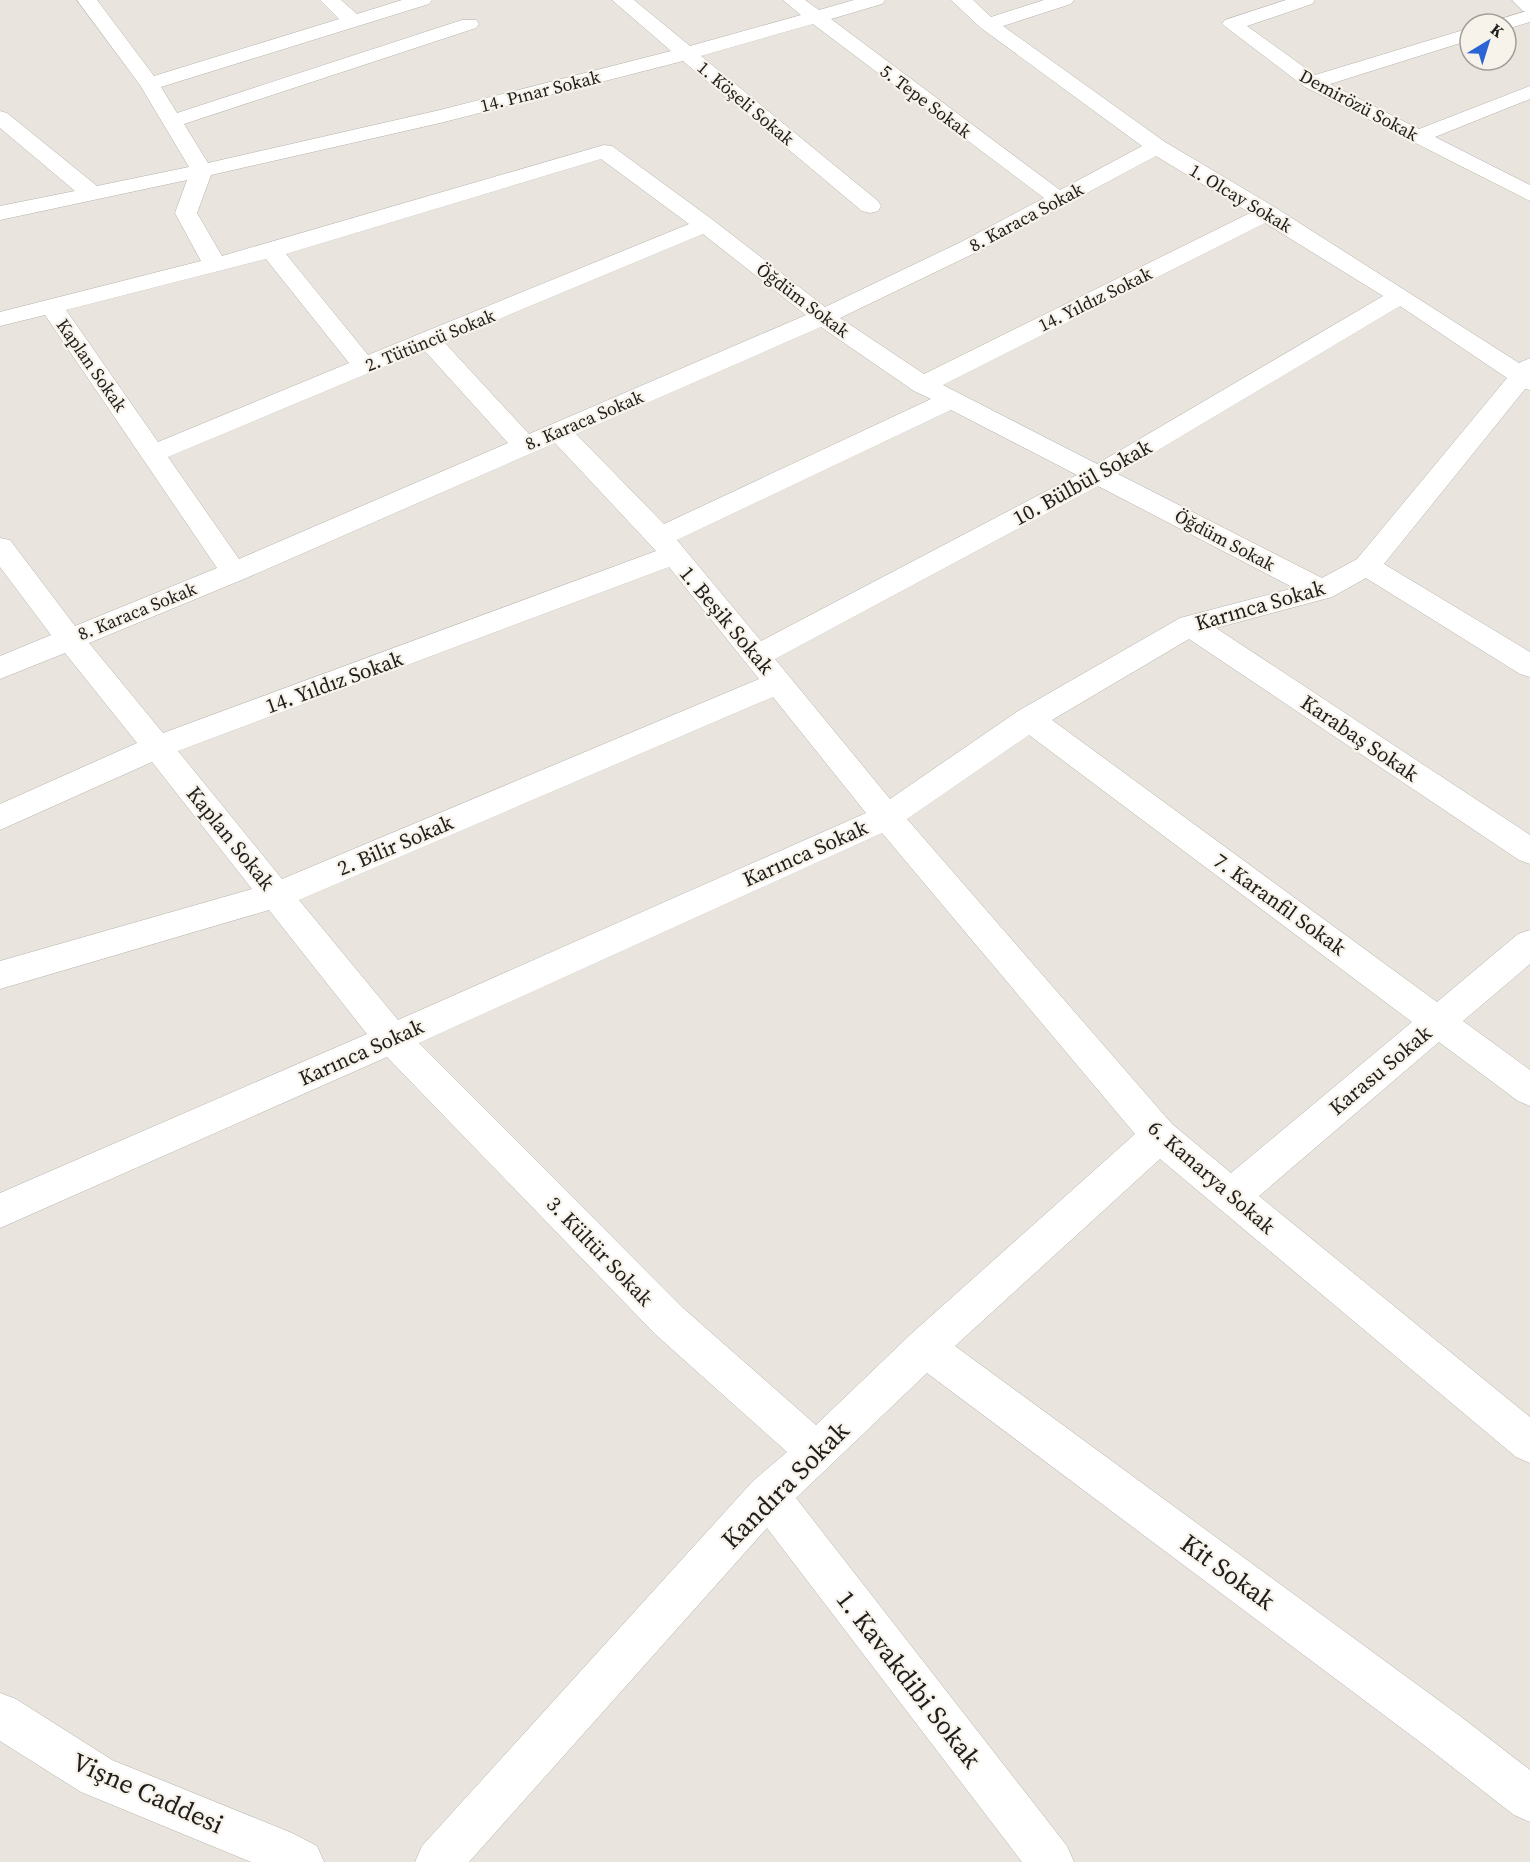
<svg xmlns="http://www.w3.org/2000/svg" width="1530" height="1862" font-family="'Source Serif 4',serif">
<rect width="100%" height="100%" fill="#e9e5de"/>
<g fill="none" stroke-linecap="round" stroke-linejoin="round">
<g stroke="#b6b2ab" stroke-width="1">
<g id="minor">
<path d="M77,0H97L154,76L339,19L320,0H341L357,14L402,0H432L429,4L161,87L177,113L462,20H476L479,24L476,28L184,124L208,163L440,110L671,51L612,0H634L690,46L801,15L783,0H805L819,10L854,0H885L882,4L831,19L1060,190L1142,146L981,28L951,0H973L991,17L1044,0H1074L1071,4L1003,26L1165,142L1276,208L1519,363L1530,358V390L1525,389L1384,564L1530,652V677L1520,674L1366,578L1332,597L1216,628L1530,835V864L1519,860L1189,639L1052,720L1437,1002L1518,934L1530,930V964L1463,1021L1530,1070V1106L1518,1101L1439,1042L1259,1196L1530,1417V1463L1516,1457L1160,1159L955,1346L1460,1716L1530,1770V1822L1514,1815L1428,1748L927,1373L796,1498L1067,1846L1074,1862H1022L767,1528L469,1862H415L422,1846L753,1481L787,1452L655,1334L387,1057L0,1228V1193L367,1034L269,910L0,989V961L252,889L152,762L0,830V804L137,743L65,653L0,679V656L51,635L0,567V538L10,540L75,626L217,568L45,315L0,326V312L201,261L175,213L187,180L0,220V206L75,191L0,128V111L7,113L97,186L189,167L140,85ZM813,24L1044,198L961,242L825,307L713,220L612,146L604,145L222,256L197,213L211,175L440,123L683,61L862,211L870,213L878,211L881,206L878,201L701,56ZM1156,156L1250,213L924,374L840,318L977,252ZM601,159L689,224L368,355L286,254ZM1265,223L1383,296L1097,464L943,385ZM703,234L806,315L529,434L444,342ZM266,259L349,363L158,442L66,310ZM1400,306L1507,378L1357,559L1322,578L1118,474ZM821,327L914,391L931,399L664,524L576,434ZM424,350L508,443L239,559L168,457ZM951,410L1077,475L761,641L677,540ZM555,443L656,551L163,733L89,643L244,579ZM1098,486L1294,588L1180,618L1018,711L890,799L775,659ZM669,567L759,679L282,879L178,751ZM773,697L866,813L398,1020L299,900ZM1029,735L1412,1022L1231,1173L1172,1124L907,819ZM882,833L1135,1134L911,1334L816,1425L683,1308L419,1043Z"/>
<polygon points="1286,0 1315,0 1312,4 1247,26 1315,75 1470,28 1470,40 1330,84 1419,129 1530,86 1530,99 1435,137 1530,185 1530,201 1305,87 1222,24 1225,20"/>
<polygon points="1530,10 1530,22 1506,29 1506,24 1494,24 1497,20"/>
</g>
</g>
<g stroke="#b6b2ab" stroke-width="1">
<g id="major">
<polygon points="1512,0 1530,0 1530,13 1523,11"/>
<polygon points="0,1693 16,1699 112,1760 292,1833 317,1846 324,1862 251,1862 81,1792 0,1741"/>
</g>
</g>
<use href="#minor" fill="#fff" fill-rule="evenodd"/>
<use href="#major" fill="#fff" fill-rule="evenodd"/>
</g>
<g text-anchor="middle" dominant-baseline="central" stroke-width="4.5" stroke-linejoin="round" paint-order="stroke">
<g font-size="18" fill="#201e1c" stroke="#f7f3eb">
<text transform="translate(540 91) rotate(-14)">14. Pınar Sokak</text>
<text transform="translate(926 101) rotate(37)">5. Tepe Sokak</text>
<text transform="translate(746 103) rotate(40)">1. Köşeli Sokak</text>
<text transform="translate(1359 105) rotate(28)">Demirözü Sokak</text>
<text transform="translate(1241 198) rotate(31)">1. Olcay Sokak</text>
<text transform="translate(1026 217) rotate(-28)">8. Karaca Sokak</text>
<text transform="translate(1095 299) rotate(-26)">14. Yıldız Sokak</text>
<text transform="translate(803 300) rotate(37)">Öğdüm Sokak</text>
<text transform="translate(430 340) rotate(-22)">2. Tütüncü Sokak</text>
<text transform="translate(92 365) rotate(55)">Kaplan Sokak</text>
<text transform="translate(584 420) rotate(-23)">8. Karaca Sokak</text>
<text transform="translate(1225 540) rotate(28)">Öğdüm Sokak</text>
<text transform="translate(137 611) rotate(-22)">8. Karaca Sokak</text>
</g>
<g font-size="21" fill="#201e1c" stroke="#f7f3eb">
<text transform="translate(1082 482) rotate(-29)">10. Bülbül Sokak</text>
<text transform="translate(1260 605) rotate(-16)">Karınca Sokak</text>
<text transform="translate(727 620) rotate(50)">1. Beşik Sokak</text>
<text transform="translate(334 682) rotate(-20)">14. Yıldız Sokak</text>
<text transform="translate(1360 738) rotate(34)">Karabaş Sokak</text>
<text transform="translate(231 838) rotate(51)">Kaplan Sokak</text>
<text transform="translate(395 845) rotate(-23)">2. Bilir Sokak</text>
<text transform="translate(805 853) rotate(-24)">Karınca Sokak</text>
<text transform="translate(1280 904) rotate(36)">7. Karanfil Sokak</text>
<text transform="translate(361 1052) rotate(-24)">Karınca Sokak</text>
<text transform="translate(1380 1070) rotate(-40)">Karasu Sokak</text>
<text transform="translate(1212 1177) rotate(41)">6. Kanarya Sokak</text>
<text transform="translate(600 1251) rotate(46)">3. Kültür Sokak</text>
</g>
<g font-size="26" fill="#201e1c" stroke="#f7f3eb">
<text transform="translate(785 1485) rotate(-45)">Kandıra Sokak</text>
<text transform="translate(1228 1572) rotate(36)">Kit Sokak</text>
<text transform="translate(909 1679) rotate(52)">1. Kavakdibi Sokak</text>
<text transform="translate(148 1793) rotate(24)">Vişne Caddesi</text>
</g>
</g>
<g transform="translate(1488 42) rotate(38)"><circle r="28" fill="#f7f3eb" stroke="#a19e98" stroke-width="1.5"/>
<path d="M0-4.5L10 22L0 15L-10 22Z" fill="#2a65d3"/>
<text y="-9" font-size="16" font-weight="bold" text-anchor="middle" fill="#201e1c">K</text>
</g>
</svg>
